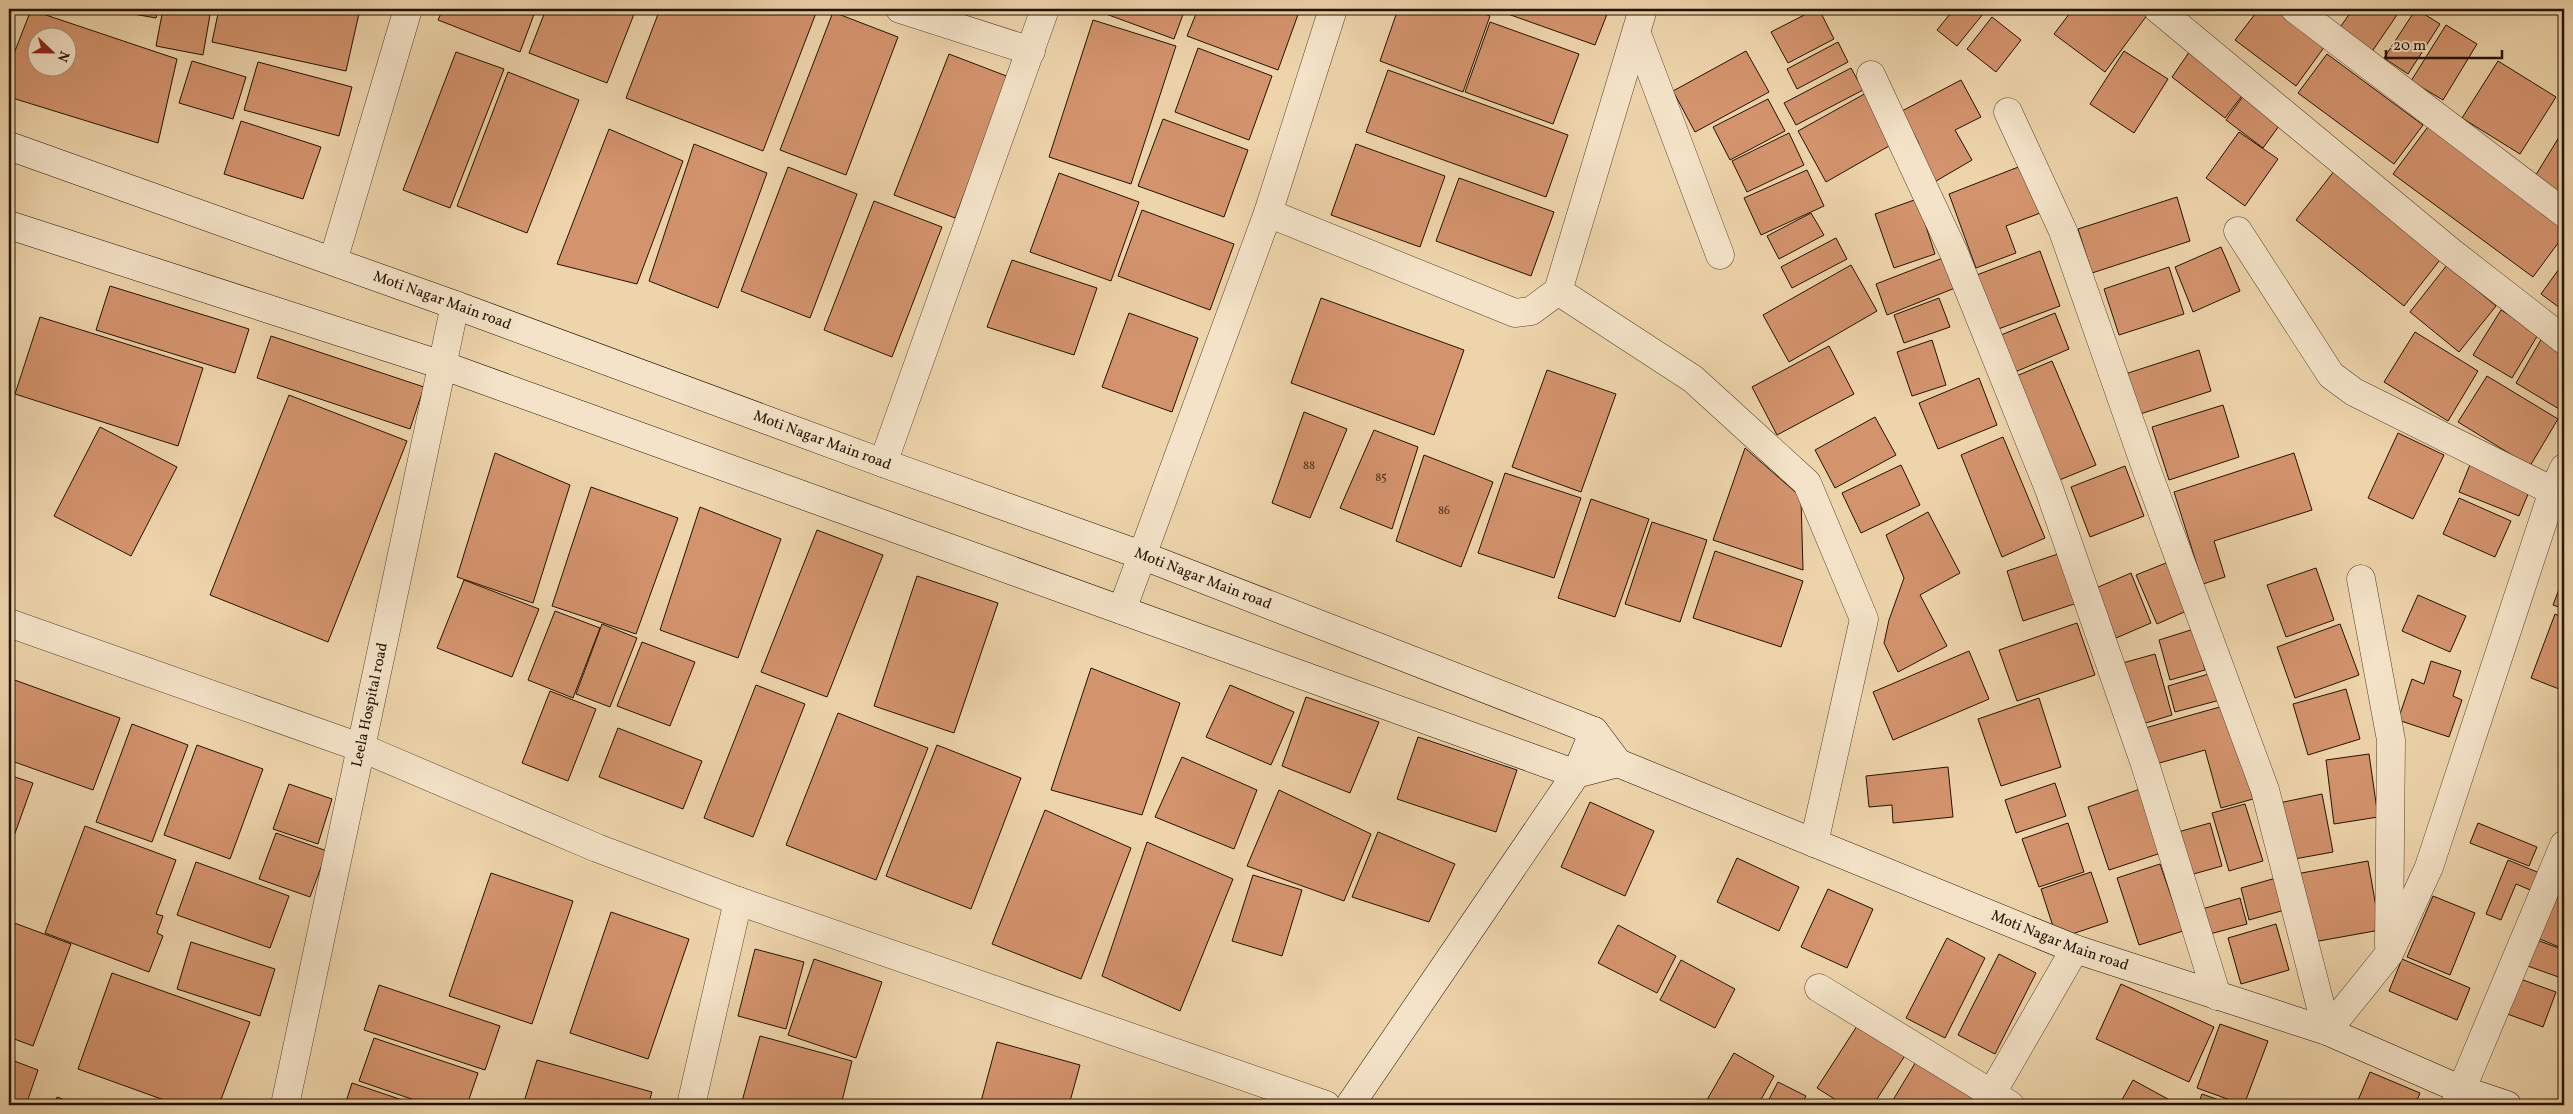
<svg xmlns="http://www.w3.org/2000/svg" width="2573" height="1114" font-family="Vollkorn,serif">
<rect width="100%" height="100%" fill="#eed4ab"/>
<filter id="stains"><feTurbulence type="fractalNoise" baseFrequency=".004" numOctaves="4"/><feColorMatrix values="0 0 0 0 .2 0 0 0 0 .09 0 0 0 0 .02 0 0 0 .5 -.17"/></filter>
<radialGradient id="worn" r=".72"><stop offset=".6" stop-color="#630" stop-opacity="0"/><stop offset="1" stop-color="#630" stop-opacity=".3"/></radialGradient>
<g fill="#d3936d" stroke="#231201" fill-rule="evenodd">
<polygon points="105,9 158,9 156,18"/>
<polygon points="163,9 211,9 203,55 156,46"/>
<polygon points="219,9 360,9 346,71 212,42"/>
<polygon points="443,9 536,9 520,52 438,20"/>
<polygon points="546,9 636,9 607,83 529,53"/>
<polygon points="660,9 806,9 816,13 763,151 626,98"/>
<polygon points="1108,9 1185,9 1174,39 1106,14"/>
<polygon points="1198,9 1300,9 1278,70 1187,36"/>
<polygon points="1398,9 1471,9 1490,16 1463,92 1380,61"/>
<polygon points="1506,9 1609,9 1595,45 1505,13"/>
<polygon points="1816,9 1819,9 1834,39 1788,63 1771,32"/>
<polygon points="1954,9 1977,9 1983,14 1957,46 1937,30"/>
<polygon points="2073,9 2141,9 2148,14 2105,72 2054,34"/>
<polygon points="2259,9 2275,9 2325,46 2296,86 2235,40"/>
<polygon points="2353,9 2401,9 2369,56 2336,33"/>
<polygon points="2416,9 2440,24 2408,74 2384,58"/>
<path d="M31,10L177,59L158,143L9,97V66ZM38,38H68V68H38Z"/>
<polygon points="833,12 898,37 846,175 780,150"/>
<polygon points="1992,17 2021,40 1996,72 1967,49"/>
<polygon points="1093,20 1176,46 1131,184 1049,157"/>
<polygon points="1490,22 1579,54 1553,124 1465,92"/>
<polygon points="2446,25 2477,44 2443,100 2411,81"/>
<polygon points="1838,42 1848,62 1797,89 1787,69"/>
<polygon points="1198,48 1272,76 1249,140 1175,112"/>
<polygon points="2192,48 2247,89 2225,118 2172,77"/>
<polygon points="1746,51 1769,92 1695,132 1673,91"/>
<polygon points="2124,51 2168,79 2134,133 2090,104"/>
<polygon points="456,52 504,69 450,208 403,190"/>
<polygon points="949,54 1009,77 955,218 894,195"/>
<polygon points="2327,54 2423,125 2394,164 2298,93"/>
<polygon points="192,61 246,77 233,119 179,103"/>
<polygon points="2498,61 2556,97 2520,154 2462,118"/>
<polygon points="258,62 352,87 339,136 244,110"/>
<polygon points="1851,68 1863,90 1796,125 1784,103"/>
<polygon points="1388,70 1568,135 1546,197 1366,132"/>
<polygon points="508,72 579,100 527,233 457,206"/>
<polygon points="1961,80 1981,117 1955,130 1972,160 1931,184 1911,149 1919,144 1902,111"/>
<polygon points="1868,92 1896,142 1826,182 1798,131"/>
<polygon points="2246,92 2284,119 2263,148 2226,120"/>
<polygon points="1768,99 1785,131 1730,160 1713,127"/>
<polygon points="1163,119 1248,150 1224,217 1138,186"/>
<polygon points="241,121 321,147 303,199 224,174"/>
<polygon points="2430,124 2564,223 2564,235 2533,277 2393,174"/>
<polygon points="609,129 683,161 637,284 557,264"/>
<polygon points="2564,129 2564,196 2534,178"/>
<polygon points="2239,132 2278,159 2245,206 2206,178"/>
<polygon points="1789,133 1804,165 1747,192 1732,161"/>
<polygon points="694,144 767,173 718,308 649,281"/>
<polygon points="1356,144 1445,176 1420,247 1331,215"/>
<polygon points="2026,164 2043,212 2006,226 2016,253 1976,268 1949,194"/>
<polygon points="788,167 857,194 810,318 741,291"/>
<polygon points="1807,170 1824,206 1761,235 1744,198"/>
<polygon points="2335,170 2443,256 2404,306 2296,220"/>
<polygon points="1059,173 1139,202 1111,281 1030,252"/>
<polygon points="1459,178 1554,212 1531,276 1436,241"/>
<polygon points="2177,197 2190,241 2092,273 2078,229"/>
<polygon points="1917,199 1935,254 1894,268 1875,214"/>
<polygon points="874,201 942,227 892,357 824,330"/>
<polygon points="1142,210 1234,244 1210,310 1118,276"/>
<polygon points="1811,213 1824,235 1779,259 1767,236"/>
<polygon points="1836,238 1847,259 1792,288 1781,267"/>
<polygon points="2221,247 2240,291 2193,312 2175,267"/>
<polygon points="2040,251 2060,306 1993,331 1974,276"/>
<polygon points="1948,256 1960,286 1887,315 1876,284"/>
<polygon points="1012,260 1097,288 1074,355 987,327"/>
<polygon points="2564,262 2564,311 2541,294"/>
<polygon points="1851,265 1877,311 1789,362 1763,315"/>
<polygon points="2447,265 2496,306 2459,352 2410,312"/>
<polygon points="2169,267 2184,314 2119,335 2104,289"/>
<polygon points="110,286 249,329 235,373 96,330"/>
<polygon points="1321,298 1464,350 1434,435 1291,383"/>
<polygon points="1939,298 1950,327 1904,343 1894,315"/>
<polygon points="2501,310 2539,333 2512,378 2473,355"/>
<polygon points="1129,313 1198,338 1172,412 1102,387"/>
<polygon points="2055,313 2069,349 2015,372 2001,335"/>
<polygon points="40,317 203,368 178,446 15,394"/>
<polygon points="2415,332 2478,371 2448,421 2384,382"/>
<polygon points="271,336 424,387 410,429 257,378"/>
<polygon points="2542,338 2564,352 2564,412 2516,383"/>
<polygon points="1932,340 1946,385 1912,396 1897,352"/>
<polygon points="1829,346 1854,394 1777,435 1752,387"/>
<polygon points="2199,350 2211,391 2134,416 2122,375"/>
<polygon points="2052,361 2096,465 2057,481 2014,377"/>
<polygon points="1547,370 1616,394 1581,492 1512,467"/>
<polygon points="2487,376 2558,419 2530,466 2458,422"/>
<polygon points="1979,378 1997,425 1938,449 1919,403"/>
<polygon points="289,395 407,441 328,642 210,595"/>
<polygon points="2223,405 2239,457 2169,480 2152,427"/>
<polygon points="1304,412 1347,429 1310,518 1272,503"/>
<polygon points="1875,417 1896,455 1835,488 1815,450"/>
<polygon points="100,427 177,467 131,556 54,516"/>
<polygon points="1374,430 1418,447 1392,529 1340,508"/>
<polygon points="2398,433 2444,455 2413,519 2368,498"/>
<polygon points="2003,437 2045,538 2002,557 1961,455"/>
<polygon points="1745,448 1801,497 1803,570 1713,540"/>
<polygon points="495,453 570,485 533,603 457,577"/>
<polygon points="2294,453 2312,510 2214,541 2225,577 2203,584 2174,492"/>
<polygon points="1424,455 1493,482 1461,567 1396,541"/>
<polygon points="2471,462 2531,487 2519,516 2459,492"/>
<polygon points="1901,465 1920,505 1861,533 1842,493"/>
<polygon points="2125,466 2144,516 2090,537 2071,487"/>
<polygon points="1505,473 1581,498 1554,578 1478,553"/>
<polygon points="591,487 678,518 636,634 552,606"/>
<polygon points="2459,498 2511,521 2495,557 2443,534"/>
<polygon points="1591,499 1649,519 1615,617 1558,598"/>
<polygon points="700,507 781,539 738,658 660,630"/>
<polygon points="1928,512 1960,573 1920,595 1947,646 1898,672 1884,643 1889,620 1904,578 1886,535"/>
<polygon points="1652,522 1707,540 1680,622 1625,604"/>
<polygon points="817,530 883,555 827,697 761,672"/>
<polygon points="1715,551 1803,581 1781,647 1693,618"/>
<polygon points="2061,553 2077,603 2023,621 2007,571"/>
<polygon points="2171,561 2191,609 2157,624 2136,575"/>
<polygon points="2316,568 2334,620 2286,637 2267,585"/>
<polygon points="2131,573 2151,623 2116,638 2096,588"/>
<polygon points="917,576 998,603 954,733 874,706"/>
<polygon points="2564,576 2564,609 2553,605"/>
<polygon points="464,580 539,609 512,677 437,648"/>
<polygon points="2418,595 2466,616 2450,652 2402,631"/>
<polygon points="555,611 600,628 573,698 528,680"/>
<polygon points="2555,614 2564,618 2564,691 2531,678"/>
<polygon points="2077,623 2095,675 2017,701 1999,650"/>
<polygon points="602,624 637,638 610,707 576,694"/>
<polygon points="2340,624 2359,675 2295,698 2277,647"/>
<polygon points="2194,629 2205,670 2170,680 2159,640"/>
<polygon points="642,642 695,662 670,726 617,706"/>
<polygon points="1969,651 1989,699 1893,740 1873,692"/>
<polygon points="2155,654 2172,715 2136,726 2119,664"/>
<polygon points="2431,661 2461,671 2453,696 2462,700 2449,737 2398,720 2412,679 2424,684"/>
<polygon points="1091,668 1180,703 1142,815 1051,790"/>
<polygon points="2212,673 2220,700 2175,712 2168,686"/>
<polygon points="9,678 120,718 93,790 9,760"/>
<polygon points="756,685 805,704 753,837 704,818"/>
<polygon points="1230,685 1294,712 1271,765 1206,737"/>
<polygon points="2346,689 2360,739 2308,755 2293,704"/>
<polygon points="550,691 596,709 568,781 522,763"/>
<polygon points="1306,697 1379,722 1350,793 1282,766"/>
<polygon points="2039,698 2061,767 2001,786 1978,719"/>
<polygon points="2227,705 2253,799 2221,808 2205,750 2156,764 2145,728"/>
<polygon points="838,713 928,748 876,880 786,845"/>
<polygon points="132,724 188,745 152,842 96,822"/>
<polygon points="618,728 702,761 683,809 599,777"/>
<polygon points="1418,737 1517,770 1496,832 1397,799"/>
<polygon points="197,745 263,769 230,859 164,835"/>
<polygon points="937,745 1021,778 971,909 886,876"/>
<polygon points="2369,754 2378,817 2334,824 2326,760"/>
<polygon points="1182,757 1257,790 1234,849 1155,817"/>
<polygon points="1948,767 1953,817 1893,823 1892,805 1869,807 1866,776"/>
<polygon points="9,775 33,783 9,850"/>
<polygon points="2055,783 2066,816 2016,833 2005,800"/>
<polygon points="289,784 332,799 318,844 273,829"/>
<polygon points="2143,788 2164,852 2109,870 2088,807"/>
<polygon points="1279,790 1371,834 1344,901 1247,866"/>
<polygon points="2322,794 2333,852 2289,860 2279,803"/>
<polygon points="1590,802 1654,831 1625,896 1561,867"/>
<polygon points="2245,804 2263,861 2229,871 2212,813"/>
<polygon points="1045,810 1131,848 1081,979 992,944"/>
<polygon points="2068,823 2084,872 2039,887 2022,839"/>
<polygon points="2210,823 2222,866 2190,875 2178,832"/>
<polygon points="2478,823 2537,847 2529,866 2470,843"/>
<polygon points="85,826 176,860 156,914 163,916 157,933 163,936 149,972 45,933"/>
<polygon points="1378,832 1455,864 1429,922 1352,897"/>
<polygon points="276,833 327,851 310,897 259,879"/>
<polygon points="1147,842 1233,879 1180,1011 1102,976"/>
<polygon points="1737,858 1799,887 1779,931 1717,902"/>
<polygon points="2508,860 2542,874 2535,892 2516,884 2501,920 2486,914"/>
<polygon points="2368,861 2380,930 2308,943 2296,874"/>
<polygon points="196,862 289,896 270,948 177,915"/>
<polygon points="2160,864 2183,931 2139,945 2117,878"/>
<polygon points="2091,872 2108,922 2057,939 2041,889"/>
<polygon points="491,873 573,901 532,1024 449,996"/>
<polygon points="1253,875 1302,890 1282,956 1232,941"/>
<polygon points="2283,876 2292,908 2249,920 2241,888"/>
<polygon points="1828,889 1873,909 1847,968 1801,947"/>
<polygon points="2547,894 2564,901 2564,949 2530,935"/>
<polygon points="2433,896 2475,913 2450,975 2407,957"/>
<polygon points="2240,898 2247,924 2210,934 2202,909"/>
<polygon points="611,912 689,939 648,1059 570,1033"/>
<polygon points="9,921 71,944 33,1046 9,1037"/>
<polygon points="2276,924 2289,970 2241,984 2228,938"/>
<polygon points="1618,925 1676,956 1657,993 1598,963"/>
<polygon points="1947,938 1985,958 1945,1038 1906,1018"/>
<polygon points="2534,939 2564,950 2564,979 2525,965"/>
<polygon points="191,942 275,969 260,1016 177,989"/>
<polygon points="755,949 804,962 786,1029 738,1016"/>
<polygon points="1999,954 2036,973 1995,1054 1958,1035"/>
<polygon points="814,959 882,982 856,1058 788,1035"/>
<polygon points="2402,959 2470,988 2457,1020 2389,991"/>
<polygon points="1681,960 1735,989 1715,1028 1660,1000"/>
<polygon points="112,973 250,1022 219,1105 178,1105 78,1069"/>
<polygon points="2512,976 2556,992 2543,1027 2499,1011"/>
<polygon points="2121,984 2214,1027 2189,1082 2096,1039"/>
<polygon points="379,985 500,1026 485,1070 364,1030"/>
<polygon points="1859,1023 1906,1054 1873,1105 1844,1105 1817,1088"/>
<polygon points="2220,1024 2268,1041 2244,1105 2197,1088"/>
<polygon points="760,1036 852,1061 841,1105 741,1105"/>
<polygon points="374,1038 478,1073 467,1105 429,1105 359,1081"/>
<polygon points="997,1042 1080,1065 1069,1105 980,1105"/>
<polygon points="1734,1053 1774,1076 1758,1105 1704,1105"/>
<polygon points="9,1059 38,1070 26,1105 9,1105"/>
<polygon points="537,1060 652,1092 648,1105 523,1105"/>
<polygon points="1917,1060 1977,1097 1972,1105 1890,1105"/>
<polygon points="2370,1072 2420,1093 2415,1105 2356,1105"/>
<polygon points="2133,1080 2177,1104 2176,1105 2119,1105"/>
<polygon points="1778,1082 1806,1096 1801,1105 1766,1105"/>
<polygon points="352,1083 417,1105 345,1105"/>
<polygon points="2202,1094 2233,1105 2198,1105"/>
<polygon points="57,1097 79,1105 54,1105"/>
</g>
<g fill="none" stroke-linecap="round" stroke-linejoin="round">
<g stroke="#56422c" stroke-width="29">
<g id="street">
<polyline points="900,9 1031,51"/>
<polyline points="2158,9 2451,252 2564,340"/>
<polyline points="2295,9 2564,213"/>
<polyline points="1637,34 1720,255"/>
<polyline points="1871,75 1954,253 2049,489 2145,764 2217,996"/>
<polyline points="2008,112 2063,231 2146,468 2265,790 2327,1031"/>
<polyline points="1268,213 1515,313 1531,311 1558,291 1643,9"/>
<polyline points="2238,231 2331,375 2354,392 2553,491 2564,468"/>
<polyline points="333,261 408,9"/>
<polyline points="1558,291 1693,379 1807,483 1864,619 1814,843"/>
<polyline points="883,463 1045,9"/>
<polyline points="2361,579 2391,740 2389,945"/>
<polyline points="1122,610 1268,213 1333,9"/>
<polyline points="9,623 362,748 597,848 738,901 1326,1105"/>
<polyline points="1819,988 2010,1105"/>
<polyline points="2327,1031 2389,954 2429,867 2553,491"/>
<path id="s1" d="M285,1105L455,305"/>
<polyline points="691,1105 738,901"/>
<polyline points="1985,1105 2075,949"/>
<polyline points="2455,1105 2564,845"/>
</g>
</g>
<g stroke="#231201" stroke-width="29">
<g id="secondary">
<path id="s2" d="M9,146L455,305L883,463L1141,555L1594,731L1618,763L2075,949L2327,1031L2462,1090L2507,1105"/>
<polyline points="9,225 442,365 1576,774 1618,763"/>
<polyline points="1350,1105 1576,774 1594,731"/>
</g>
</g>
<use href="#street" stroke="#f4e3c8" stroke-width="28"/>
<use href="#secondary" stroke="#f4e3c8" stroke-width="28"/>
</g>
<g text-anchor="middle" dominant-baseline="central" stroke-width="4" stroke-linejoin="round" paint-order="stroke">
<g font-size="12" fill="#4f321c">
<text x="1309" y="466">88</text>
<text x="1381" y="478">85</text>
<text x="1444" y="511">86</text>
</g>
<g font-size="15" fill="#231201" stroke="#f4e3c8">
<text stroke="none"><textPath href="#s2" startOffset="460">Moti Nagar Main road</textPath></text>
<text stroke="none"><textPath href="#s2" startOffset="865">Moti Nagar Main road</textPath></text>
<text stroke="none"><textPath href="#s2" startOffset="1270">Moti Nagar Main road</textPath></text>
<text stroke="none"><textPath href="#s1" startOffset="409">Leela Hospital road</textPath></text>
<text stroke="none"><textPath href="#s2" startOffset="2206">Moti Nagar Main road</textPath></text>
</g>
</g>
<rect width="2573" height="1114" fill="none" stroke="#eed4ab" stroke-width="30"/>
<rect x="10" y="10" width="2553" height="1094" fill="none" stroke="#231201" stroke-width="2.5"/>
<rect x="15" y="15" width="2543" height="1084" fill="none" stroke="#231201"/>
<g transform="translate(52 52) rotate(112)"><circle r="24" fill="#f4e3c8" stroke="#a08f78"/>
<path d="M0-4L9 19L0 12L-9 19Z" fill="#8f2418"/>
<text y="-8" font-size="14" font-weight="bold" text-anchor="middle" fill="#231201">N</text>
</g>
<path d="M2386 50v8h116v-8" fill="none" stroke="#231201" stroke-width="2.5"/>
<text x="2393" y="50" font-size="15" fill="#231201" stroke="#f4e3c8" stroke-width="4" paint-order="stroke">20 m</text>
<rect width="100%" height="100%" filter="url(#stains)"/>
<rect width="100%" height="100%" fill="url(#worn)"/>
</svg>
